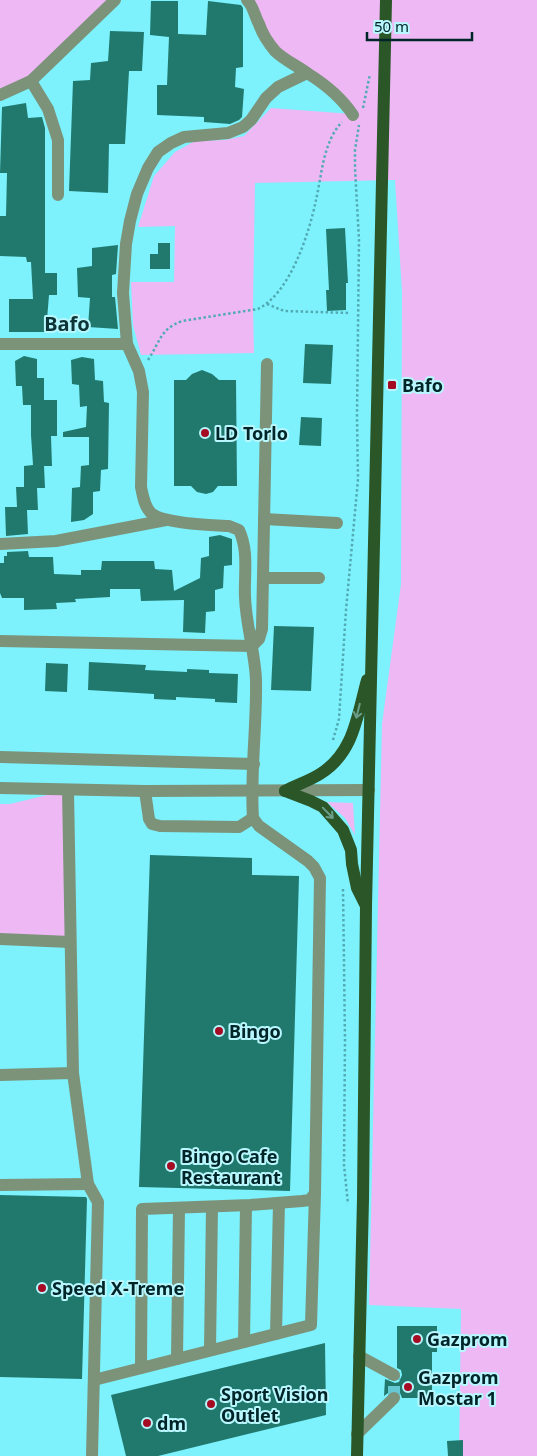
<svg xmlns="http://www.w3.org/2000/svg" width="537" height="1456" font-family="'Noto Sans',sans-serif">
<rect width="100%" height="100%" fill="#7df2fc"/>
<g fill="#edb8f4">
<polygon points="0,0 115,0 44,70 0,95"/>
<polygon points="247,0 537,0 537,1456 459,1456 461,1309 369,1305 382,724 401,584 402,292 395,180 255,183 253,305 254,353 141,355 133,325 131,282 174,282 175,226 138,227 154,176 175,152 195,141 225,140 244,136 271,108 352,114 281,57"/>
<polygon points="68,790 70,942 0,939 0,804 10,804"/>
<polygon points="327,802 353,803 355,835 345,818"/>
</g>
<g fill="#21796e">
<polygon points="151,1 178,1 178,34 206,35 208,1 241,5 243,8 243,67 236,68 235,87 244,89 242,117 239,120 230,124 204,122 204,117 157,115 157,85 167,85 169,37 150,35"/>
<polygon points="110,31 144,32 142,71 129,71 125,144 109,144 108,193 69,191 73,81 90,80 91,63 108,61"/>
<polygon points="26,103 28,118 42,117 45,128 45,273 57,273 57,295 49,295 46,332 9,332 9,299 33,299 31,262 27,262 26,257 0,256 0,216 6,216 7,173 0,173 2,107"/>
<polygon points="345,228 348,283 346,283 346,310 327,311 326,290 329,290 326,229"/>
<polygon points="158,243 170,243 170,269 150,269 150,254 158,254"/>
<polygon points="118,245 116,274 112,275 112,297 115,297 118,329 88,327 90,298 78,297 77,268 92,266 92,248"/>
<polygon points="305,344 333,345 331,384 303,383"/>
<polygon points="24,356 37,359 37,378 44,378 44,400 57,400 57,436 51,436 52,466 44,466 45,488 37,488 38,510 27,510 28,534 6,536 5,507 17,507 16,487 24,487 24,466 33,465 31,435 31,405 23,405 22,386 16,386 15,361"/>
<polygon points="82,357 94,359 95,380 103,381 104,402 109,403 108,469 101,470 100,491 93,492 93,514 84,520 71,522 72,488 80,487 81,466 89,465 89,437 63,437 63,432 86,427 87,406 80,407 79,385 72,384 71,360"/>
<polygon points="202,370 212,374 219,380 236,380 237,486 218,486 213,492 206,494 197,492 191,486 174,486 174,380 186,380 192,374"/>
<polygon points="301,417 322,418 321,446 299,445"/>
<polygon points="220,535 232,539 232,565 224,566 223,588 215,590 215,611 206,612 205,633 183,632 184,600 141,601 140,589 110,589 110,597 75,599 76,602 56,603 57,609 24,610 24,598 2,598 0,593 0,563 4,563 4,556 7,556 7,552 28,551 29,557 53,557 54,574 81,575 81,570 101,570 102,561 154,561 155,569 172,570 174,591 200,578 201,558 209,556 209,537"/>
<polygon points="274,626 314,627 311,691 271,690"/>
<polygon points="89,662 146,665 145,670 187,672 187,669 209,670 209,673 238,674 237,703 215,702 215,699 176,697 176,700 154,699 154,694 88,690"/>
<polygon points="46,663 68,664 67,692 45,691"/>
<polygon points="150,855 252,858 252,875 299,876 290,1191 139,1187"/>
<polygon points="0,1195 86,1197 87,1199 82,1379 0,1377"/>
<polygon points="397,1326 437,1326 437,1352 432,1352 432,1398 402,1398 400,1393 396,1390 392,1390 384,1396 385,1379 395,1383 399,1382 402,1375 401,1370 397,1368"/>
<polygon points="325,1343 326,1415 158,1456 126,1456 111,1395"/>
<polygon points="463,1440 463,1456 448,1456 447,1441"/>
</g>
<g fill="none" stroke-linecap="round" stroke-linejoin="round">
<polyline stroke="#64c9d2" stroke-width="12" stroke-dasharray="12 6" stroke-linecap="butt" points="394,1398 394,1375"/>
<g stroke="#52abb3" stroke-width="2.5" stroke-dasharray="2.5 2.5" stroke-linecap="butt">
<polyline points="363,108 370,74"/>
<polyline points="267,304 284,311 350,313"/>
<path d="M148,360C160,342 160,329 182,321L258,309C290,293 309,234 316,200C322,174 323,142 342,122"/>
<polyline points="333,740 339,719 346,610 358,479 357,417 359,240 355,168 355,150 359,125"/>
<polyline points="343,889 345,1040 344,1165 348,1204"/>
</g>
<g stroke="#7c937a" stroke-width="12">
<path d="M247,0C254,7 254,15 259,24C262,33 269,44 275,51C284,60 296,65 307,73C325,84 341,97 353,115"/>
<polyline points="31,81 48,109 58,140 58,195"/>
<polyline points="0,95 31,81 115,0"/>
<polyline points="0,344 127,344"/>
<polyline points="264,519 337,523"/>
<polyline points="0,544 56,541 166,520"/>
<polyline points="263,578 319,578"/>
<polyline points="0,641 252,646 259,639 262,629 267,364"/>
<polyline points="0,757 254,764"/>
<polyline points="0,788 145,791 369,790"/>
<polyline points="68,790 73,1073 88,1184 98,1202 92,1456"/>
<polyline points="145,791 149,819 152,824 160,826 239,827 253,818"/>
<polyline points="0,939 70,942"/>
<polyline points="0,1075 73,1073"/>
<polyline points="0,1185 88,1184"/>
<polyline points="276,1334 279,1203"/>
<polyline points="244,1342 246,1206"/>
<polyline points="210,1350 212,1207"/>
<polyline points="359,1356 394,1375"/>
<polyline points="177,1359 179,1208"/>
<path d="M141,1368L142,1209L250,1205L302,1201L310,1200L315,1193L320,878L314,867L308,861L259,826L253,818C250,772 257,726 256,680C255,652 246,626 245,597C244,575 249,551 239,530L229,526C211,525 164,524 151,513C144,506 143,496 141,487L143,392L139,371L127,344L123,293L126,244L130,221L137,194L148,168L158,152L171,143L184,137L228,133L243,127L251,120L266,98L278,87L307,73"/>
<polyline points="94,1380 311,1325 315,1193"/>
<polyline points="357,1434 394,1398"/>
</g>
<g stroke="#2a5628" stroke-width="12">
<path d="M285,791C296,785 309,781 320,774C354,753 357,716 367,680"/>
<polyline points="285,791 311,801 323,807 343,830 351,850 352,864 357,888 365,904"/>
<polyline points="357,1456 363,1199 366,906 386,0"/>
</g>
</g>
<defs><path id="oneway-shaft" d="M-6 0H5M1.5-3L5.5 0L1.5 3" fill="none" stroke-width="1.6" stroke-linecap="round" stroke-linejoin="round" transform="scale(1.25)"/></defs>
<g stroke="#6a9e88">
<use href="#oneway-shaft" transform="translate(358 711) rotate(104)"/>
<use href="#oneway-shaft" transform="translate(328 813) rotate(46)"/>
</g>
<g fill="#a50b22" stroke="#b8f7fd" stroke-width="2">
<rect x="387" y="380" width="10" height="10" rx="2.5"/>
<circle cx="205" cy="433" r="5"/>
<circle cx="219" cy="1031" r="5"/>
<circle cx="171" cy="1166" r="5"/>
<circle cx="42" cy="1288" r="5"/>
<circle cx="417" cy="1339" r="5"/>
<circle cx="408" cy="1387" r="5"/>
<circle cx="211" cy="1404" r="5"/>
<circle cx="147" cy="1423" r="5"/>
</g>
<g text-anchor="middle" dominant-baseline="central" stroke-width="4" stroke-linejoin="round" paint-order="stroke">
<g font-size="18" font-weight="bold" fill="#002528" stroke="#b8f7fd" text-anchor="start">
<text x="402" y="385">Bafo</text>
<text x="215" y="433">LD Torlo</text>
<text x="229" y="1031">Bingo</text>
<text x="181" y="1156">Bingo Cafe<tspan x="181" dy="21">Restaurant</tspan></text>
<text x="52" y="1288">Speed X-Treme</text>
<text x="427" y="1339">Gazprom</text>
<text x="418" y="1377">Gazprom<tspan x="418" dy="21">Mostar 1</tspan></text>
<text x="221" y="1394">Sport Vision<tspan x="221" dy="21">Outlet</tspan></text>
<text x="157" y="1423">dm</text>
</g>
<g font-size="20" font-weight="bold" fill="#0d3437" stroke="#b8f7fd">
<text x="67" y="323">Bafo</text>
</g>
</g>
<path d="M367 32v8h105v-8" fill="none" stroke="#002528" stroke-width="2.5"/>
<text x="374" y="32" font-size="15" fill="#002528" stroke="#b8f7fd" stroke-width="4" paint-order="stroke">50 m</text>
</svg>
